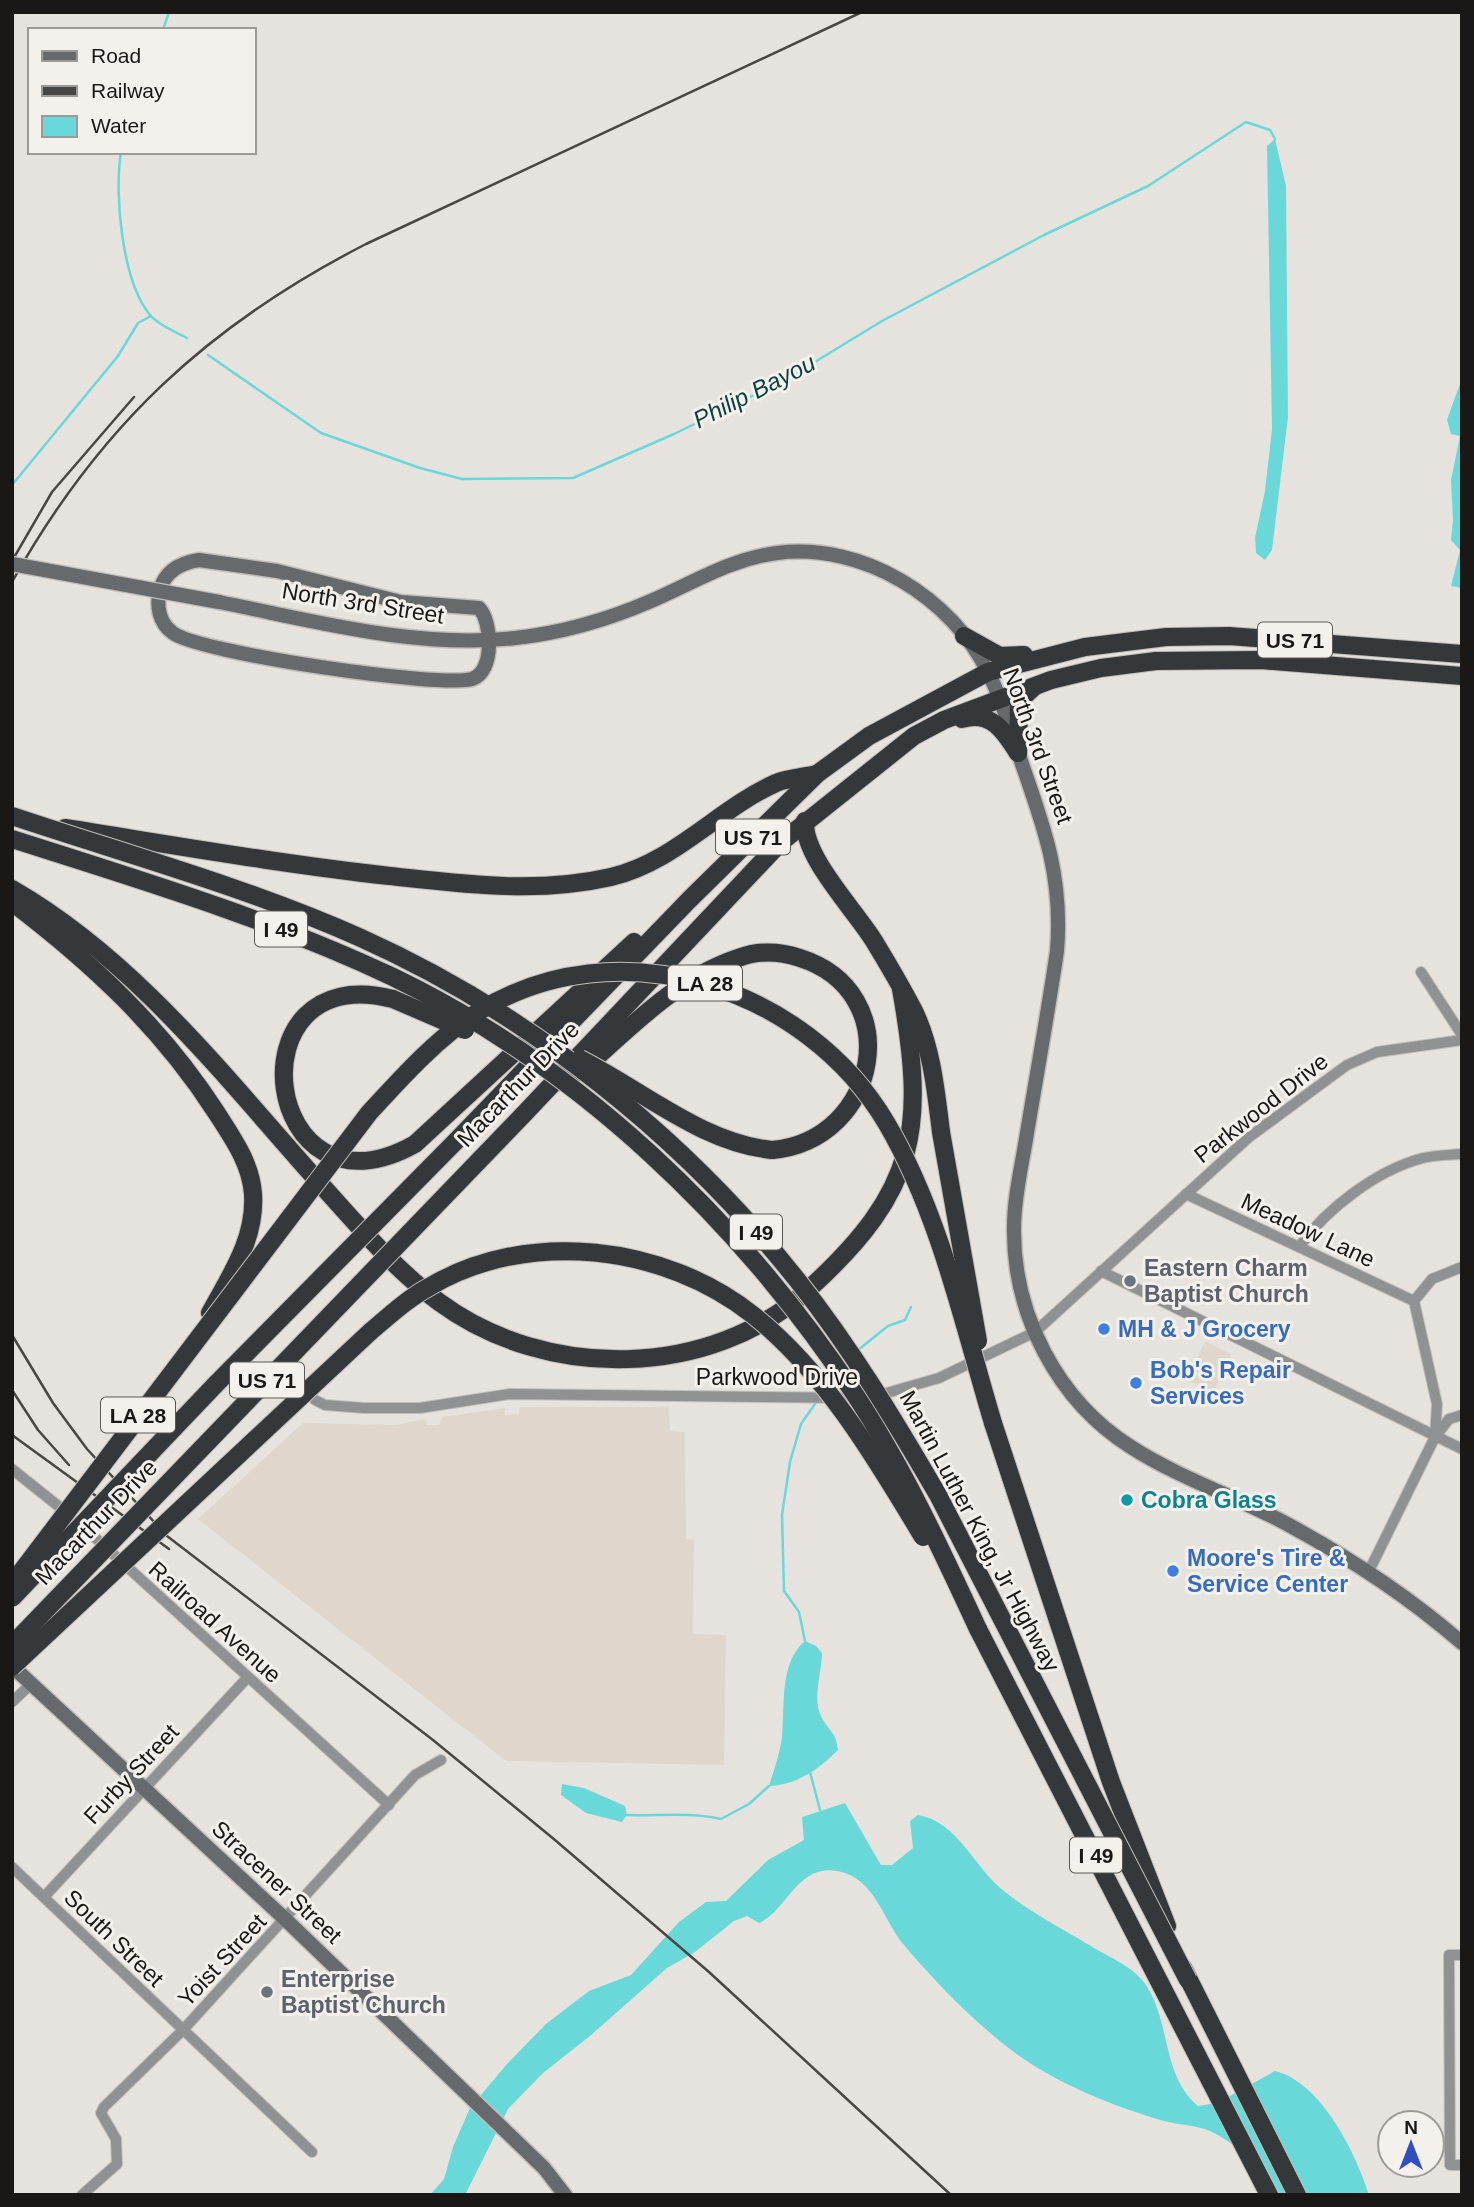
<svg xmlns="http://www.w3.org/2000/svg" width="1474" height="2207" font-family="Arial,sans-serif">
<rect width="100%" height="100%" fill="#e6e3de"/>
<g fill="#dfd7cc">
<polygon points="1205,1341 1231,1354 1214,1392 1187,1380"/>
<polygon points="520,1407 669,1407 670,1431 685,1432 686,1539 694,1539 693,1634 726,1635 724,1765 506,1761 198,1519 303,1423 396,1425 425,1419 427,1425 439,1425 442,1417 505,1408 505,1415 519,1414"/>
</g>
<g fill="#69d8d9">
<polygon points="1275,139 1286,186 1288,417 1272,550 1265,560 1256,553 1255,538 1265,491 1272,429 1267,146"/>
<polygon points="1462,378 1462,588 1451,586 1460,550 1451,540 1453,520 1451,480 1460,436 1451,434 1447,420"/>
<path d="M805,1641L816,1646L822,1653C822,1672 812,1698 821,1716C828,1731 836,1731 838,1750C819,1769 797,1785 769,1786C774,1770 780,1753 782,1737C785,1706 779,1663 805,1641Z"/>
<polygon points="562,1784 584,1788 625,1806 627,1815 622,1822 586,1813 561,1795"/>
<path d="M845,1803L881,1865H892L913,1848L910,1821L918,1815C957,1822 972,1863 999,1887C1027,1911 1063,1929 1094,1948C1110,1957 1132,1967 1143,1981C1172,2019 1160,2074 1198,2106L1217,2103L1275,2071C1321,2082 1356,2153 1369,2195H1281C1262,2171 1239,2144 1210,2131C1196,2125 1179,2125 1164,2121C1112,2106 1053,2082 1010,2049C971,2019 936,1983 904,1945C884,1922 877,1884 845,1873C798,1858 789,1910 759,1923L747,1916L734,1921L695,1952L667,1968L590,2036L543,2073L508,2109L465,2195H430L444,2179L453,2147L470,2108L507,2064L546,2024L589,1991L631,1975L679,1922L706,1902L726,1901L768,1860L804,1840L802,1817Z"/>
</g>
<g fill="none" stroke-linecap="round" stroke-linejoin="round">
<g stroke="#69d8d9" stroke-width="2.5">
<polyline points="163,30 169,12"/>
<path d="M121,152C114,194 122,281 150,315C158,325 176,332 187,338"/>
<polyline points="208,355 321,433 420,468 462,479 573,478 674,434 787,379 882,321 1044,235 1148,186 1246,122 1270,130 1275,139"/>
<polyline points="12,485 118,356 138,323 151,316"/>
<polyline points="858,1350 888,1326 905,1320 911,1307"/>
<polyline points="805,1641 799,1612 784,1591 782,1515 790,1462 801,1424 817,1401"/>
<polyline points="810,1772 820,1810"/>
<path d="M627,1815C659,1816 690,1812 721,1819L749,1804L769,1786"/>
</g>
<g stroke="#c1beba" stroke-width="12">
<g id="street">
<polyline points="1421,972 1462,1035"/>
<polyline points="1186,1194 1414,1301"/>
<path d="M1299,1247C1327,1208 1377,1170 1423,1158C1436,1155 1449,1155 1462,1154"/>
<polyline points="1101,1271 1462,1449"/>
<polyline points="1414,1301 1432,1279 1462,1267"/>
<polyline points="876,1396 939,1378 1035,1332 1248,1138 1347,1065 1377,1052 1462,1040"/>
<polyline points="315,1400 325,1405 364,1408 420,1408 510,1394 858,1398"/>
<polyline points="1436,1436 1449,1419 1462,1415"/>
<polyline points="12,1469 67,1513"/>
<polyline points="79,1523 389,1805"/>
<polyline points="1369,1571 1435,1437 1437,1404 1414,1301"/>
<polyline points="12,1702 31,1684"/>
<polyline points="12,1867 312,2152"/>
<polyline points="44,1897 247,1678"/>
<polyline points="1462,1955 1449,1955 1450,2165 1462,2165"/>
<polyline points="82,2195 117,2164 116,2139 101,2113 104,2107 182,2031 415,1775 441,1760"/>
</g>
</g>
<g stroke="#c1beba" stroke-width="17">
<g id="secondary">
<path d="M199,560L277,571L401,602L479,608C492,621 495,672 472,679C438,688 200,653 173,633C159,623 156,606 160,590C165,571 180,563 199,560Z"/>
<path d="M219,602C315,621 416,649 515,638C562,633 607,620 651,601C693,583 730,559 777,553C862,542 952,597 989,674C1003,702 1012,734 1022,764C1045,829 1063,880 1057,951C1048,1012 1037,1073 1027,1133C1022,1165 1014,1196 1014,1228C1013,1315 1058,1401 1131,1447C1179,1478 1237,1497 1287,1524C1350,1558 1408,1596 1462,1643"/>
<polyline points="12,1666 285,1919 544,2168 565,2195"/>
</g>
</g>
<g stroke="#c1beba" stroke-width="20">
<g id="highway">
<polyline points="964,636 1000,656 1024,655"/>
<path d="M962,719C991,710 1004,731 1018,753"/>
<polyline points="1018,753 1019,701 1034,687"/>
<path d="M805,821C803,857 855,910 874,941C888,964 902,988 914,1011C932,1048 936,1092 941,1132"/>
<path d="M65,828C173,845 281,864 390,876C464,884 537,894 611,877C675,862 718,809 776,783C788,778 804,777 817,774"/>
<path d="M12,889C134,959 224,1076 316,1179C354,1221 393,1268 439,1302C546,1381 711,1380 810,1288C918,1189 926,1129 901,989"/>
<path d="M12,902C92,963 161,1027 216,1112C232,1137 251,1163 253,1194C256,1239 230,1276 210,1313"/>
<path d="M393,999C228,957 262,1230 415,1144L634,942"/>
<path d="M580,1072C629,1029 675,979 738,958C759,950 779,951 800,958C907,992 880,1140 772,1150"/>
<polyline points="523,1115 780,843 914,736 944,720 1051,680 1101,668 1156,661 1261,660 1462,676"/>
<polyline points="459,1138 689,900 817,774 869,736 988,672 1085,647 1166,637 1229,636 1462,654"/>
<polyline points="993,1423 1111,1782 1167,1926"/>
<polyline points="978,1629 1269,2195"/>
<polyline points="1183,1968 1297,2195"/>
</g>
</g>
<use href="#street" stroke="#8f9193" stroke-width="10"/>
<use href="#secondary" stroke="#676a6d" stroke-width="14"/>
<use href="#highway" stroke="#34383b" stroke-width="18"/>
<g stroke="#484744" stroke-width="2.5">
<polyline points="12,561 52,492 134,397"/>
<path d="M12,582C99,426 208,325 366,244L862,12"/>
<polyline points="12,1335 53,1403 87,1449 167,1536 433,1740 555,1840 709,1972 951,2195"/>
<polyline points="12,1390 38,1430 69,1465"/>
<polyline points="12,1435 169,1549"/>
</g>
<g stroke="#c1beba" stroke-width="17" stroke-linecap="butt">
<polyline id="secondary-bridge" points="12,564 219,602"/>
</g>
<g stroke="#c1beba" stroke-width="20" stroke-linecap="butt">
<g id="highway-bridge">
<path d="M12,816C129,855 249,888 361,938C530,1014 683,1136 798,1281C851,1348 895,1421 938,1495L1188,1980"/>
<path d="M12,839C141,880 270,919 393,977C580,1067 740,1221 854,1393C903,1467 941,1549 978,1629"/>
<polyline points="393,999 465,1030"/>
<path d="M580,1059C642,1090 702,1143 772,1150"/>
<polyline points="941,1132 978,1341"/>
<path d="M12,1584L369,1113C402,1077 437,1038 478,1012C617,925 807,987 887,1124C940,1215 963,1323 993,1423"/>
<polyline points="12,1598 216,1384 459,1138"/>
<polyline points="12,1645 523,1115"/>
<path d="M12,1667L370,1332C389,1316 407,1299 429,1287C528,1228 665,1245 753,1315C826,1373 876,1459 923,1537"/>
</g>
</g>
<use href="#secondary-bridge" stroke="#676a6d" stroke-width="14"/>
<use href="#highway-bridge" stroke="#34383b" stroke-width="18"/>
</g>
<g fill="#6b7280" stroke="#f4f0eb" stroke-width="2.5">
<circle cx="1130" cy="1281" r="7"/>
<circle cx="267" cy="1992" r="7"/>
</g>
<g fill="#3f7fe0" stroke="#f4f0eb" stroke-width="2.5">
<circle cx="1104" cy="1329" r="7"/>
<circle cx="1136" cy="1383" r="7"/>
<circle cx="1173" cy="1571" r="7"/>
</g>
<circle fill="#0f9aa8" stroke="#f4f0eb" stroke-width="2.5" cx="1127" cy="1500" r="7"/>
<g text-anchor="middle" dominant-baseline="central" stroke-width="6" stroke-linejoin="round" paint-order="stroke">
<g fill="#f4f0eb" stroke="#5b5956" stroke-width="2">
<rect x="1258" y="622.5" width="74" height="35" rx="5"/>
<rect x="716" y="819.5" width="74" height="35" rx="5"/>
<rect x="255" y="911.5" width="52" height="35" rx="5"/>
<rect x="668" y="965.5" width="74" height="35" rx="5"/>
<rect x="730" y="1214.5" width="52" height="35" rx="5"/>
<rect x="230" y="1362.5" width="74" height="35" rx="5"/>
<rect x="101" y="1397.5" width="74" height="35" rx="5"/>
<rect x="1070" y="1837.5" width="52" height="35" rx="5"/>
</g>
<g font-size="21" font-weight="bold" fill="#191816">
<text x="1295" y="640">US 71</text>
<text x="753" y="837">US 71</text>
<text x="281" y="929">I 49</text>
<text x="705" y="983">LA 28</text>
<text x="756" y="1232">I 49</text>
<text x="267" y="1380">US 71</text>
<text x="138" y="1415">LA 28</text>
<text x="1096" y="1855">I 49</text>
</g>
<g font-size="23" fill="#191816" stroke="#f4f0eb">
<text transform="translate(363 603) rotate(9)">North 3rd Street</text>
<text transform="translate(1038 746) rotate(70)">North 3rd Street</text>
<text transform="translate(518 1084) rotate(-46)">Macarthur Drive</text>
<text transform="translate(1261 1108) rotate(-38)">Parkwood Drive</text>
<text transform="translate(1308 1230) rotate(25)">Meadow Lane</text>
<text x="777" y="1377">Parkwood Drive</text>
<text transform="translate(96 1522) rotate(-46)">Macarthur Drive</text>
<text transform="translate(980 1531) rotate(62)">Martin Luther King, Jr Highway</text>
<text transform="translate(215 1622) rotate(42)">Railroad Avenue</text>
<text transform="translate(131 1774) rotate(-47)">Furby Street</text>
<text transform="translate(277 1882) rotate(43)">Stracener Street</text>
<text transform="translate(114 1938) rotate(44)">South Street</text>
<text transform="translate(222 1960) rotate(-47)">Yoist Street</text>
</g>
<g font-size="23" font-weight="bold" fill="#5b616d" stroke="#f4f0eb" text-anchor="start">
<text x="1144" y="1268">Eastern Charm<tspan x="1144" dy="26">Baptist Church</tspan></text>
<text x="281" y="1979">Enterprise<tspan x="281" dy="26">Baptist Church</tspan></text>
</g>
<g font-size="23" font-weight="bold" fill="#366cbe" stroke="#f4f0eb" text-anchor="start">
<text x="1118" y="1329">MH &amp; J Grocery</text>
<text x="1150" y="1370">Bob's Repair<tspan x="1150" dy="26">Services</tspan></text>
<text x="1187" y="1558">Moore's Tire &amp;<tspan x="1187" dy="26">Service Center</tspan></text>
</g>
<g font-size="23" font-weight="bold" fill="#0d838f" stroke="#f4f0eb" text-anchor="start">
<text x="1141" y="1500">Cobra Glass</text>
</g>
<g font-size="24" font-style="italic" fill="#093f3f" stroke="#f4f0eb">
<text transform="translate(754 391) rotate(-27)">Philip Bayou</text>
</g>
</g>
<rect width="1474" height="2207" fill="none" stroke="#191816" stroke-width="28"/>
<rect x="28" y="28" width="228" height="126" fill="#f4f0eb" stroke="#9c9a96" stroke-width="2"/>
<rect x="42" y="51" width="35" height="10" fill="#676a6d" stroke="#9c9a96" stroke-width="2"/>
<text x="91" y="63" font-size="21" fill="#191816">Road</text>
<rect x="42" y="86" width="35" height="10" fill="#484744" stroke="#9c9a96" stroke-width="2"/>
<text x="91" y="98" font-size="21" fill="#191816">Railway</text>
<rect x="42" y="116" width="35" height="21" fill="#69d8d9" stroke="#9c9a96" stroke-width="2"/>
<text x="91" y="133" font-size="21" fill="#191816">Water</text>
<g transform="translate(1411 2144)"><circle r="33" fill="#f4f0eb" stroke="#9c9a96" stroke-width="2"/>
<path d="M0-5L12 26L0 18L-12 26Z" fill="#304ebe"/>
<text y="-10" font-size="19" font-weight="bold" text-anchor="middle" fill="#191816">N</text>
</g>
</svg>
